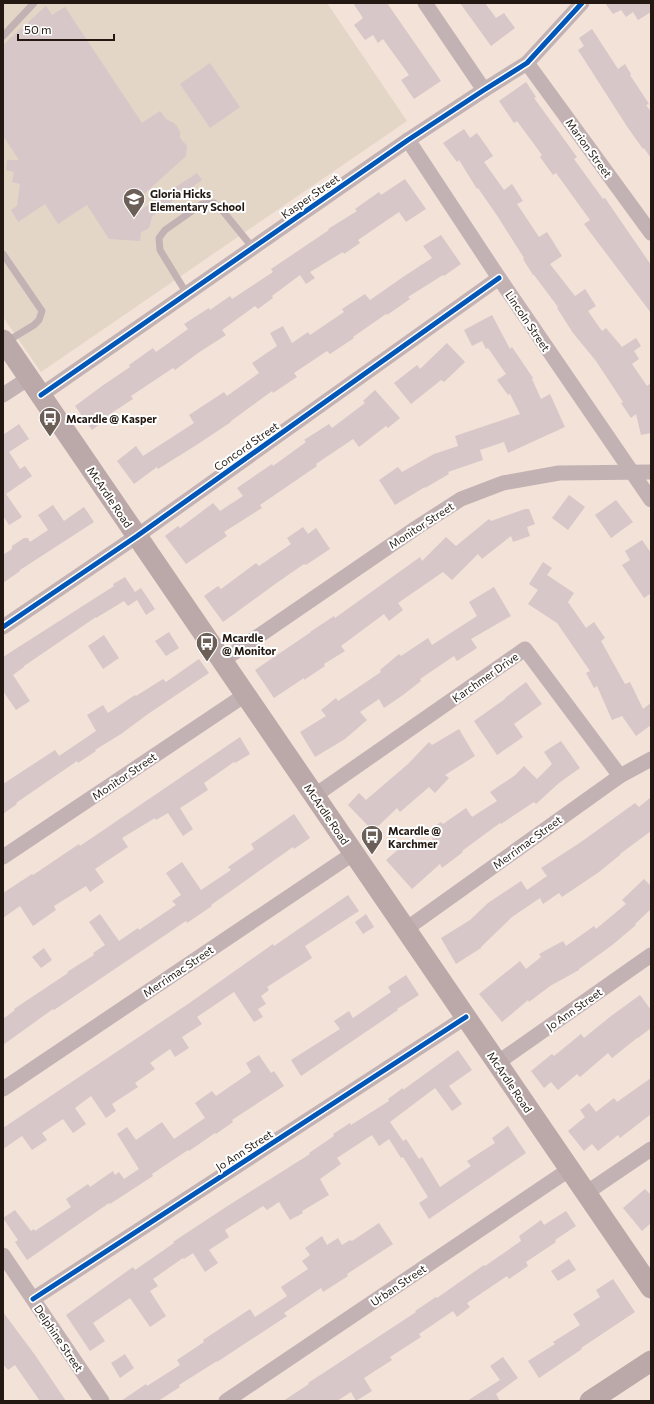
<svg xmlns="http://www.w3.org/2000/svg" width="654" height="1404" font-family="Commissioner,sans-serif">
<rect width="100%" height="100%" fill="#f2e2d8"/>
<polygon fill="#e3d6c7" points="3,3 327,3 407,121 41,372 3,317"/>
<g fill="#d7c7c8">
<polygon points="353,3 387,3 441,81 414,99 401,80 409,75 383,39 378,43 373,35 365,40 354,25 363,18"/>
<polygon points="460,3 485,3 496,18 504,13 515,28 491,46"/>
<polygon points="605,3 651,3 651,12 638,20 633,12 626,17 621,10 613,14"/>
<polygon points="46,6 52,15 65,7 142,123 160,111 166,119 174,123 177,126 180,132 180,138 187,146 186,156 132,205 138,212 197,173 202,180 156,213 152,217 149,228 141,232 140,241 109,239 87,205 58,224 45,204 18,222 11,210 17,206 20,184 12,182 14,172 6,170 7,160 19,160 3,136 3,45"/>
<polygon points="592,29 618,69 625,64 631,74 630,75 649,104 646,105 651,112 651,158 644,148 643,149 628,128 578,50 584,46 579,38"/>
<polygon points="210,63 240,107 210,128 180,84"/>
<polygon points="526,82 536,97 534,98 577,157 574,159 603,199 605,198 651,265 651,313 584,224 590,220 556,173 553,175 540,157 542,155 517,121 514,123 499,101"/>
<polygon points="464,129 470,138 477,133 487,147 493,156 484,162 504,190 512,184 523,201 517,204 539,237 547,232 562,256 550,264 575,296 585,289 596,306 588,311 602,331 606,328 622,347 636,338 641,346 634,351 639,359 632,364 647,386 651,383 651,433 641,435 636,414 631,418 621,403 623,402 596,361 573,333 557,308 558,307 534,275 533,275 523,259 524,258 498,217 478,188 477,189 459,160 457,162 443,143"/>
<polygon points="405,179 426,209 406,222 399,212 358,240 360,243 344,254 343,252 310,272 315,278 306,284 300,275 272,296 273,298 258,309 255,306 222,330 226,335 198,353 175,370 173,368 131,396 133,399 104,418 105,420 92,430 75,406 102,386 130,367 129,365 153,348 156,352 188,329 184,324 209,308 210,310 230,296 232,299 273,272 271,269 329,230 328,229 357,211 355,209 379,192 381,195"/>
<polygon points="441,235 461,264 444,276 443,275 408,297 410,299 387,315 386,314 353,337 354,338 330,354 327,351 294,373 297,377 273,393 272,391 231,421 231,422 198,444 158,469 157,467 134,484 117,461 136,446 143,456 194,423 189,415 224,392 227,396 259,373 252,363 277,346 270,333 283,326 292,343 308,332 310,335 344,312 342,309 365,294 370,300 403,277 432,258 423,246"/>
<polygon points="492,315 510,349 512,347 533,378 532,379 541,399 550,394 565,427 508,453 504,442 480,450 483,460 448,472 449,474 425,488 425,487 395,505 379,480 398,467 402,472 434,454 458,446 455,436 520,414 510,394 508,395 497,380 506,374 488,348 486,349 482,341 472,346 464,330"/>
<polygon points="447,343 465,362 444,382 441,380 411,404 394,383 417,365 420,369"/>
<polygon points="375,390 400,418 388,428 386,426 359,447 353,439 316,464 317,466 260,505 262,508 224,532 227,536 186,564 165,536 178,526 180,528 213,503 220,511 243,496 237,488 272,464 273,466 306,442 304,440 329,424 332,428 365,403 363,401"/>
<polygon points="19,424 29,439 9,452 20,469 25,466 32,476 6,494 22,517 9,525 3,516 3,435"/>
<polygon points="569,495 585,507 568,530 552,518"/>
<polygon points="616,500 633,522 611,538 595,515"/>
<polygon points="53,505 64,521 84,507 94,522 20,570 20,571 3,583 3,555 12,549 12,546 24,538 28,538 30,542 48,530 38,515"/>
<polygon points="525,509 529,509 535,524 527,527 530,536 513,542 511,536 482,559 478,554 452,580 443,572 398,603 403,610 389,621 384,614 341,646 345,651 324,664 325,666 304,680 304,678 274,698 255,670 311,632 310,632 334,616 335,618 420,557 422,561 446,537 456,546 489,519 491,521"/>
<polygon points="303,527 308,534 316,528 330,549 306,565 304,564 278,582 223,622 204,596 218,586 221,589 256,563 259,566 291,544 287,538"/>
<polygon points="642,540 651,553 651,593 644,598 622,565 630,560 625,551"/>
<polygon points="543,562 552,568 547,575 574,593 568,602 586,628 594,622 605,638 601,641 625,684 630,682 643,709 651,703 651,725 636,736 622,716 612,720 597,686 594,688 586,673 590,671 557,623 528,604 538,590 529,584"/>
<polygon points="125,577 135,592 141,588 155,609 146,615 137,600 128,606 124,601 96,618 96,617 24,666 24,667 13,675 30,701 16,710 3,691 3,657 114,586 113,584"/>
<polygon points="494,587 511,616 471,639 477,648 457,661 454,656 420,679 421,681 403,695 384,708 379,699 360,712 367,720 345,739 315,757 300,732 326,716 321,710 336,698 338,701 381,672 380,670 399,654 401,656 428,638 432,645 477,616 469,602"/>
<polygon points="169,632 179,648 166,656 155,641"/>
<polygon points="104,635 119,658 103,669 88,646"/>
<polygon points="199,659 209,673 148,714 121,734 95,750 96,751 78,763 77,761 16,803 17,804 3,814 3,784 55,750 59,756 96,731 87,715 103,705 108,713 135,695 136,696 163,679 166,682"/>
<polygon points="526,682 542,704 514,724 523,737 497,755 474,721 505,699 505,698"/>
<polygon points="459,729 475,756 445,775 449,778 435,793 429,787 400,812 397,808 373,831 348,805 359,793 366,800 408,764 429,742 432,745"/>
<polygon points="240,737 250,754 235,763 234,762 204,783 208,790 180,808 193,829 183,836 168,813 156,820 155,818 122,838 128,847 95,869 104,882 90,892 86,886 54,906 56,910 33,926 20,906 3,918 3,893 32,874 33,875 79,844 80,846"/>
<polygon points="561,741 580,768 559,783 536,804 534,802 501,824 500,823 462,851 463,852 442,868 440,864 412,889 386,860 408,841 416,850 433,839 427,831 441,822 443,824 466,808 472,817 497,801 490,792 514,776 524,766 537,779 552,764 544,752"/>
<polygon points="651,797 651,831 620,854 620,855 599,872 562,897 559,893 543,904 540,898 512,917 481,947 481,948 456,964 441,938 470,920 488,903 521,881 527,890 547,876 541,868 581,842 635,803 639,807"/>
<polygon points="294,814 310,838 294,849 293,847 211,905 212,906 187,923 186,921 54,1010 53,1009 3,1045 3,1019 15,1010 14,1009 68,973 67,972 94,955 93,953 105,945 89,922 100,914 119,941 138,928 139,930 176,905 172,901 181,895 166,873 182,862 201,890 231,870 228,867 254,849 251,844"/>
<polygon points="644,879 651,886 651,909 635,924 636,925 611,946 579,969 579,970 550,986 529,1002 528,1000 502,1022 479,994 520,961 526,969 541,957 539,954 563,941 566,946 594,926 596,929 626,904 622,900"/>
<polygon points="348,895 359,911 305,946 312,958 267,987 269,990 261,996 266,1004 258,1009 263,1017 254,1022 234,992 197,1017 202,1024 182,1037 189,1048 175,1057 170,1049 150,1063 155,1069 135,1083 138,1087 112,1104 116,1111 106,1118 91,1096 75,1108 86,1124 73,1133 63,1119 42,1133 47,1140 32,1150 22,1136 3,1149 3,1128 188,1004 273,944 274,946"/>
<polygon points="366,914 374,927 363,934 355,922"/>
<polygon points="44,948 52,960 41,968 32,957"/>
<polygon points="406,975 419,995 397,1009 398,1010 301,1076 291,1060 340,1029 334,1021 349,1011 353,1018 391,992 388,987"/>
<polygon points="640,995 651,1010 651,1028 638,1038 637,1038 612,1058 608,1053 580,1077 577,1074 558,1090 551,1082 544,1088 531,1071 552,1054 554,1056 581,1034 584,1038 611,1016"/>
<polygon points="458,1050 472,1070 449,1086 462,1104 452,1111 435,1088 390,1122 403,1141 406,1139 419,1159 422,1157 440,1187 471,1166 467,1161 495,1143 492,1138 508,1126 526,1153 429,1219 419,1203 428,1197 403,1157 401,1158 389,1139 379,1146 372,1135 337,1158 341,1164 320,1179 329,1195 302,1211 303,1213 290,1220 279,1202 267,1210 263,1206 225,1230 229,1237 209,1250 218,1263 205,1272 193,1253 184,1259 183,1258 153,1279 158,1286 150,1291 166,1316 150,1327 130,1298 93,1323 105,1341 90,1351 66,1315 133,1267 135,1270 174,1243 173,1242 226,1207 310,1154 309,1153 334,1136 333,1134 350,1123 351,1125 389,1101 388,1099 403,1088 403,1090"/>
<polygon points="259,1055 271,1073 274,1071 284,1086 232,1120 233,1122 216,1134 215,1133 189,1151 188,1150 152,1174 153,1176 110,1204 109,1203 27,1260 15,1242 18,1240 3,1218 15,1210 31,1231 34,1229 35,1231 71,1207 66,1199 88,1184 90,1187 113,1171 115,1175 119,1172 124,1179 139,1169 117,1134 127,1127 136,1140 162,1122 174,1139 205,1118 195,1103 212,1091 216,1096 251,1072 246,1063"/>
<polygon points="651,1078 651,1114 620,1138 618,1135 598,1151 592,1144 584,1151 568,1131 585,1117 580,1110 589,1103 596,1112 614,1098 617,1102"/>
<polygon points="645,1189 651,1195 651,1223 642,1231 623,1208"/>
<polygon points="566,1211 576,1226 555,1240 556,1242 526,1262 528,1266 509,1279 507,1276 467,1303 470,1307 457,1317 453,1311 419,1334 421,1337 390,1357 392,1360 364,1378 372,1391 356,1401 351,1392 337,1401 283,1401 309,1384 308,1383 334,1366 416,1312 415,1311 436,1297 437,1298 461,1281 484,1265 485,1266 521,1241 519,1236 541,1220 544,1225"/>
<polygon points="379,1223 393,1244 347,1274 348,1276 323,1292 321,1288 284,1313 287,1316 217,1362 217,1361 179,1385 180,1387 158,1401 121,1401 146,1384 147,1386 180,1365 177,1360 204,1342 203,1340 250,1309 255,1317 287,1296 281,1287 308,1269 302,1261 310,1255 305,1248 322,1236 327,1245 338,1238 342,1245 350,1240 352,1241"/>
<polygon points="569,1259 576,1270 558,1281 551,1271"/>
<polygon points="613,1279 635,1312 581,1348 582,1349 539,1378 528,1361 555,1344 553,1342 580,1325 573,1314 600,1297 596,1290"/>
<polygon points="3,1312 35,1355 66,1401 40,1401 15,1365 8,1370 3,1364"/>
<polygon points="125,1354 134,1368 120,1378 111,1363"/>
<polygon points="503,1357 518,1378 496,1394 500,1401 467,1401 500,1380 490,1366"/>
</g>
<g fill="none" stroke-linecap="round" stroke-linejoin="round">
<g stroke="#c3b2b3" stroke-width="7">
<polyline points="3,36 34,3"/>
<polyline points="3,254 42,311 39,320 34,325 6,342"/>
<polyline points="187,294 160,250 159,238 165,230 202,204 214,203 222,210 253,248"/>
</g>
<g stroke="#c3b2b3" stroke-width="15">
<polyline points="425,3 484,90"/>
<polyline points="527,63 651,233"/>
<polyline points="408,140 499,278 651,500"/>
<polyline points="3,395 29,378"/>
<polyline points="41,395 408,140 484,90 527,63 582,3"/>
<polyline points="3,627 137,536 499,278"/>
<polyline points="222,661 416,528 461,499 503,483 559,473 651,472"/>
<polyline points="314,796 525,649 620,776"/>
<polyline points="3,857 245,695"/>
<polyline points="406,929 620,776 651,759"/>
<polyline points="497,1063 651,955"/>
<polyline points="3,1089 354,853"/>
<polyline points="586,1193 651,1149"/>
<polyline points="3,1255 102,1401"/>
<polyline points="33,1299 466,1017"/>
<polyline points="226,1401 570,1169"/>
</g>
<g stroke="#bba8a8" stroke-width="21">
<polyline points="3,340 651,1288"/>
<polyline points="590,1401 651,1361"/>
</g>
<g stroke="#fff" stroke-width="8">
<g id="cycleway">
<polyline points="41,395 408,140 484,90 527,63 582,3"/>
<polyline points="3,627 137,536 499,278"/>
<polyline points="33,1299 466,1017"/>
</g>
</g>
<use href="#cycleway" stroke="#0057b8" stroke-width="5"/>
</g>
<defs>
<g id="school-pin" transform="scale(1.15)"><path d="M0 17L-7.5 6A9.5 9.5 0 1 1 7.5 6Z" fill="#6b5f57" stroke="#fff"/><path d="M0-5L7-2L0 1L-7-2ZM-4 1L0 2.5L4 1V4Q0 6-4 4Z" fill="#fff"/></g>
<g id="bus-pin" transform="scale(1.15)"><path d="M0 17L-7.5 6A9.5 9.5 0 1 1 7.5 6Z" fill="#6b5f57" stroke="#fff"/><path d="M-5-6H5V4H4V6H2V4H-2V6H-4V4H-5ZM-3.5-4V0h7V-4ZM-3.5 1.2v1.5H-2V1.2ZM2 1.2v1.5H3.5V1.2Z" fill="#fff"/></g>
</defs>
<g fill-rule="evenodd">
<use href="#school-pin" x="134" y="199"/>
<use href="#bus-pin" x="50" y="418"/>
<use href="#bus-pin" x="207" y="643"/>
<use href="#bus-pin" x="372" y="836"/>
</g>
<g text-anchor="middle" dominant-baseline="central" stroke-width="4" stroke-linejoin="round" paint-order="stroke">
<g font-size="11" fill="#231912" stroke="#fff">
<text transform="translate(589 148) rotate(54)">Marion Street</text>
<text transform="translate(310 196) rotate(-35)">Kasper Street</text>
<text transform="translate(528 321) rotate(56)">Lincoln Street</text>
<text transform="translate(246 446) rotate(-35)">Concord Street</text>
<text transform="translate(110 497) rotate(56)">McArdle Road</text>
<text transform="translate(421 525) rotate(-33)">Monitor Street</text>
<text transform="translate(485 677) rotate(-35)">Karchmer Drive</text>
<text transform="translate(124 776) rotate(-34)">Monitor Street</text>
<text transform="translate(327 814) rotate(56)">McArdle Road</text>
<text transform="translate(527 842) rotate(-36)">Merrimac Street</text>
<text transform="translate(178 971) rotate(-34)">Merrimac Street</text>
<text transform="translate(574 1009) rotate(-35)">Jo Ann Street</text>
<text transform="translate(510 1082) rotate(56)">McArdle Road</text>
<text transform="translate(244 1150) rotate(-33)">Jo Ann Street</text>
<text transform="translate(398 1285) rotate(-34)">Urban Street</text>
<text transform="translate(59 1338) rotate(56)">Delphine Street</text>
</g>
<g font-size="11" font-weight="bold" fill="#231912" stroke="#fff" text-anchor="start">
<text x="150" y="193">Gloria Hicks<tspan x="150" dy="13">Elementary School</tspan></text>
<text x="66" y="418">Mcardle @ Kasper</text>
<text x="222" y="637">Mcardle<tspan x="222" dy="13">@ Monitor</tspan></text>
<text x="388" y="830">Mcardle @<tspan x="388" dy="13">Karchmer</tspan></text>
</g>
</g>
<rect width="654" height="1404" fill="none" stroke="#231912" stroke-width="8"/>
<path d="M18 34v6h96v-6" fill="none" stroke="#231912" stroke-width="2"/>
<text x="24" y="34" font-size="12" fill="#231912" stroke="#ffffff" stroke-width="3" paint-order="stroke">50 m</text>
</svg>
